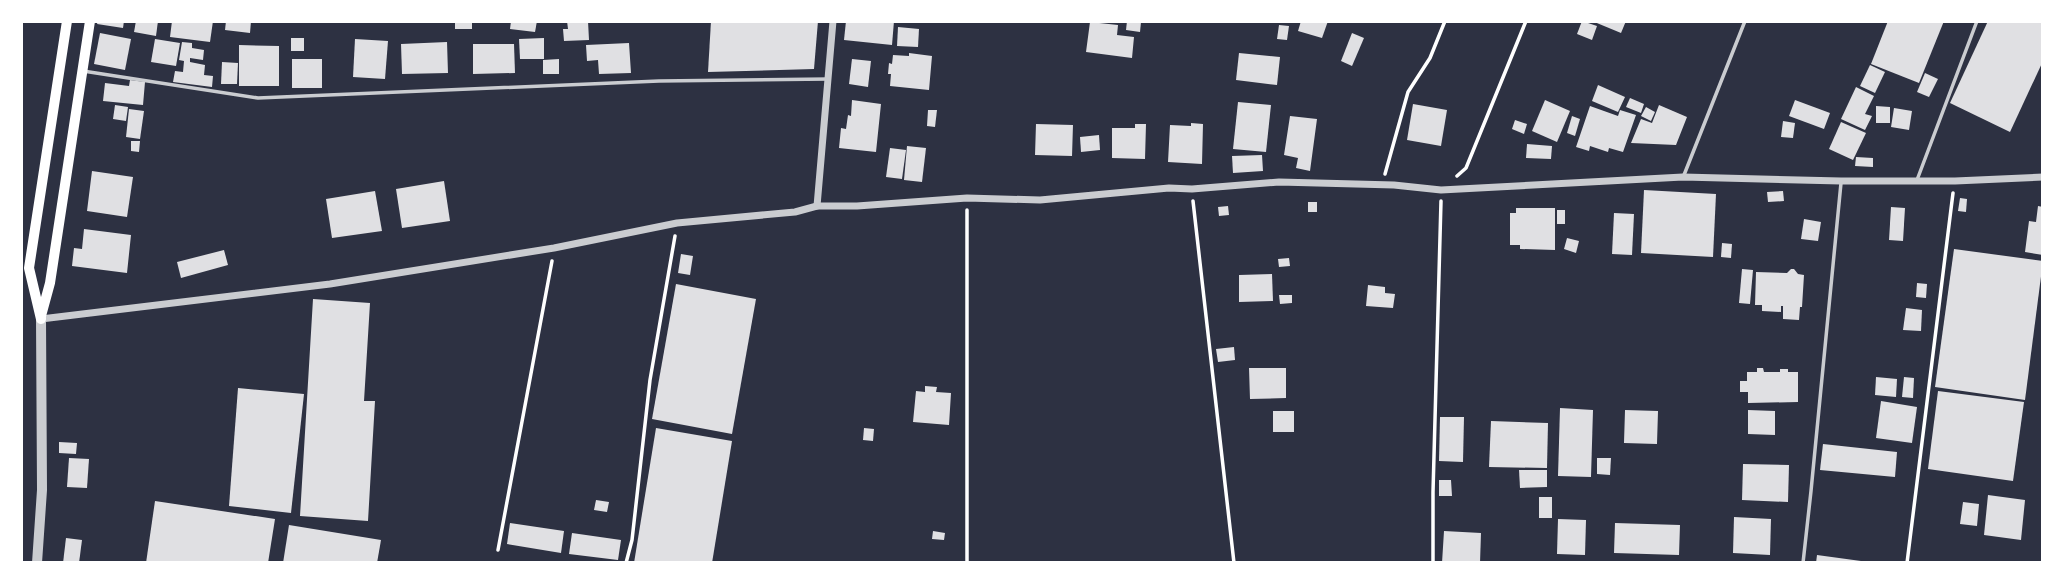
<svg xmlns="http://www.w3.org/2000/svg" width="2064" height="584" font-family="Jost,sans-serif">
<rect width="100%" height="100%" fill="#2d3142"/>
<g fill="#e0e0e3">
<polygon points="98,21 124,21 123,28 97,24"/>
<polygon points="136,21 158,21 156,36 134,32"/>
<polygon points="172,21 213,21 210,42 170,37"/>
<polygon points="226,21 251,21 250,33 225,30"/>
<rect x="455" y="21" width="17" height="8"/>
<polygon points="511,21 537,21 535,32 510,29"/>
<polygon points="567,21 588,21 589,40 564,41 563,29 568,29"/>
<polygon points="711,21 818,21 814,69 708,72"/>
<polygon points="846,21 894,21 892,45 844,40"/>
<polygon points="1127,21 1141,22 1140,32 1126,30"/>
<polygon points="1301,21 1328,21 1322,38 1298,31"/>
<polygon points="1582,21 1597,26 1592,40 1577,34"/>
<polygon points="1592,21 1626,21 1621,33"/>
<polygon points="1888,21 1944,21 1919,83 1871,64"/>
<polygon points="1988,21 2043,21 2043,61 2010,132 1950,103"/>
<polygon points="1090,22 1118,25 1117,35 1134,37 1132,58 1086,52"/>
<polygon points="1279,25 1289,26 1287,40 1277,39"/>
<polygon points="898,27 919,29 918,47 897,46"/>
<polygon points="100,33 131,39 125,70 94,64"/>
<polygon points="1352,33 1364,38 1352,66 1341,61"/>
<rect x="291" y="38" width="13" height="13"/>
<polygon points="544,38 544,59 520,59 519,39"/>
<polygon points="155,39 180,43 176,66 151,62"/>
<polygon points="355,39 388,41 385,79 353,77"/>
<polygon points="182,42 192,43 192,48 204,50 203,60 190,58 190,62 205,65 204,75 213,76 212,87 173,82 175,71 183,72 184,61 179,60"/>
<polygon points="447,42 448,73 402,74 401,44"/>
<polygon points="629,43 631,73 599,74 598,60 587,61 586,45"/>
<polygon points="473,44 514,44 515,73 473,74"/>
<polygon points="239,45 279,46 279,86 239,86"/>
<polygon points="909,53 932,56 929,90 890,86 891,74 888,74 889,63 892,64 893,55 909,56"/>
<polygon points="1239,53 1280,57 1277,85 1236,80"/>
<rect x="292" y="59" width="30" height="29"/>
<polygon points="559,59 559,74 543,74 543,60"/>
<polygon points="852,59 871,61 868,87 849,84"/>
<polygon points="222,62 238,63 237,84 221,84"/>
<polygon points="1870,65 1885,72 1875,93 1860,86"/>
<polygon points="1925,73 1938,79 1929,97 1917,92"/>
<polygon points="130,80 145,82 143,105 103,101 105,83 129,86"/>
<polygon points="1598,85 1625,97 1618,112 1592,101"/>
<polygon points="1856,87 1874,96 1865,114 1872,116 1865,130 1841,119"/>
<polygon points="1630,98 1644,104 1641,113 1626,107"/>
<polygon points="852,100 881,104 876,152 839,148 841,128 846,129 848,115 851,116"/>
<polygon points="1545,100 1570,111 1557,142 1532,131"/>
<polygon points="1795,100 1830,113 1824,129 1789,116"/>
<polygon points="1238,102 1271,105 1266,152 1233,149"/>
<polygon points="1413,104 1447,110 1441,146 1407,140"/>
<polygon points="115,105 128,107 126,121 113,119"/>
<polygon points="1659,105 1687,117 1676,145 1631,143 1641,119 1652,123"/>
<polygon points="1590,106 1618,116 1620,110 1636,115 1623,152 1609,148 1608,152 1590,146 1589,151 1576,147"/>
<polygon points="1876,106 1890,107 1890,123 1876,123"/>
<polygon points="1646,107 1655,112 1651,121 1641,116"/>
<polygon points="1894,108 1912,111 1909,130 1891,127"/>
<polygon points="129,109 144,111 140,139 126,137"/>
<polygon points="928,110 937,110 935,127 927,126"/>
<polygon points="1290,116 1317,119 1310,171 1296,168 1298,158 1284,155"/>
<polygon points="1572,116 1580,119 1575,136 1567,133"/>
<polygon points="1515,120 1527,124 1524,134 1512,129"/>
<polygon points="1783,121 1795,123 1793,138 1781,137"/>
<polygon points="1841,122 1866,133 1853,160 1829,149"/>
<polygon points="1191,123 1203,124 1202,164 1168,162 1170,125 1191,126"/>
<polygon points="1036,124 1073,125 1072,156 1035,155"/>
<polygon points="1135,124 1146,124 1145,159 1112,158 1112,128 1135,128"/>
<polygon points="1099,135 1100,150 1081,152 1080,137"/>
<polygon points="131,141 140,141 139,152 131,151"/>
<polygon points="1527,144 1552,146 1551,159 1526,158"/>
<polygon points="907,146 926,148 922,182 904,180"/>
<polygon points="890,148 906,150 902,179 886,177"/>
<polygon points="1262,155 1263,171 1233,173 1232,156"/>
<polygon points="1856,157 1873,158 1873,167 1855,166"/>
<polygon points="92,171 133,177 127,217 87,211"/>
<polygon points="444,181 450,221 402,228 396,189"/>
<polygon points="1644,190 1716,194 1713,257 1641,253"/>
<polygon points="375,191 382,231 332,238 326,199"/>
<polygon points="1783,191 1784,201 1768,202 1767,192"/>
<polygon points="1960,198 1967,199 1966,212 1958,211"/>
<rect x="1308" y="202" width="9" height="10"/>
<polygon points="1228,206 1229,215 1219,216 1218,207"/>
<polygon points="2038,206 2043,207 2043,255 2025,252 2029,221 2036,222"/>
<polygon points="1891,207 1905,208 1903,241 1889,240"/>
<polygon points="1516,208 1555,208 1555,250 1520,249 1520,245 1510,245 1510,213 1516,213"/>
<rect x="1557" y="210" width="8" height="14"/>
<polygon points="1614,213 1634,214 1632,255 1612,254"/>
<polygon points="1804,219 1821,222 1818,241 1801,239"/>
<polygon points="84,229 131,235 127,273 72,266 74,248 82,249"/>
<polygon points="1567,238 1579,241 1576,253 1564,249"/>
<polygon points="1722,243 1732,244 1731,258 1721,257"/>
<polygon points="1954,249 2043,261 2025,400 1935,387"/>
<polygon points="224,250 228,265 181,278 177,262"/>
<polygon points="681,254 693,256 690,275 678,273"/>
<polygon points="1289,258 1290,266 1279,267 1278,259"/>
<polygon points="1742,269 1753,270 1750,304 1739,303"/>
<polygon points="1791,269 1794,269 1798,274 1804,275 1802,307 1800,307 1799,320 1783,319 1783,306 1781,306 1781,312 1762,311 1762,305 1755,305 1756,272 1787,273"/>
<polygon points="1272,274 1273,301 1239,302 1239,275"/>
<polygon points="1917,283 1927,284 1926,298 1916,297"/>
<polygon points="676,284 756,299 732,434 652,419"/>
<polygon points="1368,285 1385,287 1385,293 1395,294 1393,308 1366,306"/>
<polygon points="1279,295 1292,295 1292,303 1280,304"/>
<polygon points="313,299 370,303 364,401 375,401 368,521 300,516"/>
<polygon points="1906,308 1922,310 1921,331 1903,330"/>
<polygon points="1234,347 1235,360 1218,362 1216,349"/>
<polygon points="1249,368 1286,368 1286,398 1250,399"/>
<polygon points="1757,368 1763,368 1764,372 1780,372 1780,369 1788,369 1788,372 1798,372 1798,402 1748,403 1748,392 1740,392 1740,381 1747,381 1747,372 1757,372"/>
<polygon points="1876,377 1897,379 1896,397 1875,395"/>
<polygon points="1904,377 1914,378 1913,398 1902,397"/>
<polygon points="925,386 937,387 936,392 951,393 949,425 913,422 916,391 925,392"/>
<polygon points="238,388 304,394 291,513 229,506"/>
<polygon points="1938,391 2024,402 2013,481 1928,469"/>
<polygon points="1881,401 1917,407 1912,443 1876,438"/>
<polygon points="1560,408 1593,410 1591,477 1558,476"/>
<polygon points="1625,410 1658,411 1657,444 1624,443"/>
<polygon points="1748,410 1775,411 1775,435 1748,434"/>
<rect x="1273" y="411" width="21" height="21"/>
<polygon points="1440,417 1464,417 1463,462 1439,461"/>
<polygon points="1491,421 1548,423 1547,468 1489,467"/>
<polygon points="656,428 732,441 712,563 634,563"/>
<polygon points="864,428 874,429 873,441 863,440"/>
<polygon points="59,442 77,443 76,454 59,453"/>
<polygon points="1823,444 1897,452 1895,477 1820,470"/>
<polygon points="69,458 89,459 87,488 67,487"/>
<polygon points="1597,458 1611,458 1610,475 1597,474"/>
<polygon points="1743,464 1789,465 1788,502 1742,500"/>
<polygon points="1519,470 1547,470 1547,487 1520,488"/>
<polygon points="1439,480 1451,480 1452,496 1439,496"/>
<polygon points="1988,495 2025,500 2021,540 1984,535"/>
<rect x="1539" y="497" width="13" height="21"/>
<polygon points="596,500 609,502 607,512 594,510"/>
<polygon points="155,501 275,519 268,563 146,563"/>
<polygon points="1963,502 1979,504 1977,526 1960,524"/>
<polygon points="1734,517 1771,519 1770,555 1733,553"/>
<polygon points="1558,519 1586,520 1585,555 1557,554"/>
<polygon points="510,523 564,531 561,553 507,544"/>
<polygon points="1615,523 1680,525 1679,555 1614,553"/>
<polygon points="289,525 381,540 377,563 283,563"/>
<polygon points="933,531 945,533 944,540 932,539"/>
<polygon points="1444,531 1481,533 1480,563 1442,563"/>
<polygon points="572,533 621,540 618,560 569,554"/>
<polygon points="66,538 82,540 79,563 63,563"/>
<polygon points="1817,555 1861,561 1861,563 1816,563"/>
</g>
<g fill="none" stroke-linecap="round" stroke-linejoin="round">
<g stroke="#fff" stroke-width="3.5">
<polyline points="1385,174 1408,92 1430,58 1445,21"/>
<polyline points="1457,176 1466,168 1526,21"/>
<polyline points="1193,201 1234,563"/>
<polyline points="498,550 552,261"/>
<polyline points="626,563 632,540 650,380 675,236"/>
<polyline points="967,563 967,210"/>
<polyline points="1433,563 1433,492 1441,201"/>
<polyline points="1907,563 1953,193"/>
</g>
<g stroke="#caccd0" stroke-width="3.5">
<polyline points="83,71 258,98 659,81 829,79"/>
<polyline points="1684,175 1745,21"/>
<polyline points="1917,180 1977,21"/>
<polyline points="1803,563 1811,491 1841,183"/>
</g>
<g stroke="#caccd0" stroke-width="7">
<polyline points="817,206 833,21"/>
<polyline points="41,319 330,284 554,248 677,223 795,212 817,206 857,206 967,198 1040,200 1169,188 1192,189 1279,182 1394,185 1441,190 1683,177 1841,181 1955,181 2043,177"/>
</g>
<polyline stroke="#caccd0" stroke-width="10" points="37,563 42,490 41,319"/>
<g stroke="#fff" stroke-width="10">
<polyline points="41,316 50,283 90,21"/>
<polyline points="41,319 29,268 67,21"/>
</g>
</g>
<rect width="2064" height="584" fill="none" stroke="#ffffff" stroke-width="46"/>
</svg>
